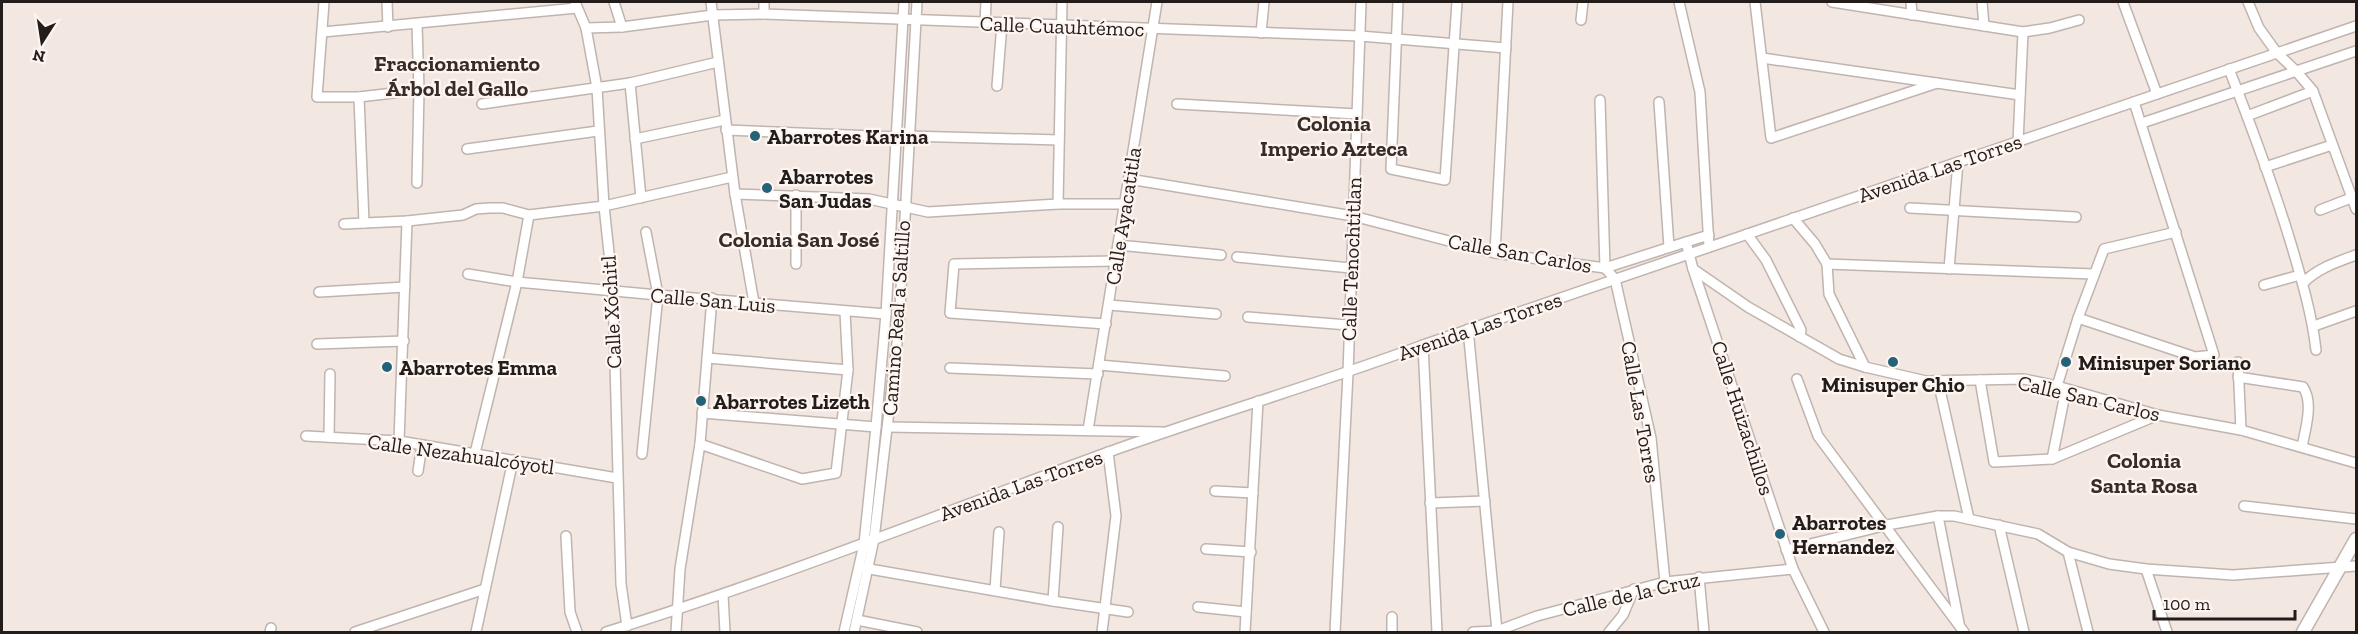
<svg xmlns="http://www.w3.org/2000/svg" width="2358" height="634" font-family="'Zilla Slab',serif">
<rect width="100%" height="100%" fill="#f3e7e2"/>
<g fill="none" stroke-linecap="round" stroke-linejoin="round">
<g stroke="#c0b4af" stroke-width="12">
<g id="minor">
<polyline points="324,2 317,97 359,97 419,90"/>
<polyline points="387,2 388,27"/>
<polyline points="575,2 586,28 597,88 604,206 613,290 621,584 627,626"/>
<polyline points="614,2 622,27"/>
<polyline points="711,2 735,194 754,303"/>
<polyline points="764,2 764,14"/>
<polyline points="1398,2 1391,169 1445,180 1457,2"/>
<polyline points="1679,2 1700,92 1709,247"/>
<polyline points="1755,2 1771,138 1937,83"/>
<polyline points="1832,2 2023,32 2050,28 2079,20"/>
<polyline points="1911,2 1912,15"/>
<polyline points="1982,2 1984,26"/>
<polyline points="2123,2 2157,94"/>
<polyline points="2248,2 2259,28 2277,53 2296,71 2313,91 2356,209"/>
<polyline points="1581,20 1583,2"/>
<polyline points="985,23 986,2"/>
<polyline points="417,24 419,90 417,183"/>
<polyline points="586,28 622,27 713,15 764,14 1360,36 1506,48"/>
<polyline points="323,32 577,8"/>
<polyline points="1261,33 1264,2"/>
<polyline points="1762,58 2020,95"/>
<path d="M2229,69C2252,128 2274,187 2292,247C2302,281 2312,315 2316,350"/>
<polyline points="630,83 641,198"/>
<polyline points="997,86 1002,24"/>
<polyline points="359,97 364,223"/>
<polyline points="1600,100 1605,268 1615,279 1651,438 1665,582"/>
<polyline points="1659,102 1669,247"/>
<polyline points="482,104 630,83 718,62"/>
<polyline points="1177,104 1357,114"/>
<polyline points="2247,116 2313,91"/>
<polyline points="2142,123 2356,51"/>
<polyline points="726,130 897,137"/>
<polyline points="908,136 1059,140"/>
<polyline points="635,139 725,120"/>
<polyline points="2018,142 2023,32"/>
<polyline points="467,149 598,131"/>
<polyline points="2265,167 2332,145"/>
<polyline points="1129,179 1353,216 1495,253 1605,268 1686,242 1693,269 1748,307 1839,359 1865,367 1926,381 2024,379 2057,386 2158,415 2241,430 2356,463"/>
<polyline points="735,194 869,199 928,212 1058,204 1125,204"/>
<polyline points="1058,204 1062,2"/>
<polyline points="1910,208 2076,217"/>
<polyline points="2320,210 2351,198"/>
<polyline points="1793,218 1815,244 1827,264 1829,294 1865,367"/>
<polyline points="344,224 407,221 463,215 476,209 489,208 503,208 529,215 604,206 732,177"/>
<polyline points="1747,234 1766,260 1801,330 1800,337"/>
<polyline points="1686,242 1709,235"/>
<polyline points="1118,245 1221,255"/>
<polyline points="1495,253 1508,2"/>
<polyline points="1237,257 1351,268"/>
<polyline points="796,264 796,195"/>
<polyline points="1827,264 2094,274"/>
<polyline points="1693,269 1793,569 1824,632"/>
<polyline points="1949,269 1958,162"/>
<polyline points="468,274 517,282 658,295 886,314"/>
<path d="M2303,283C2318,268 2337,262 2356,255"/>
<polyline points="2264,285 2300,275"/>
<polyline points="319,292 405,287"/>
<polyline points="1109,305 1216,314"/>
<polyline points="1248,317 1348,325"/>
<polyline points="2078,318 2195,357 2214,355 2134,102"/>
<polyline points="1106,324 950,313 954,264 1116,261"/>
<polyline points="2314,326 2356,311"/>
<polyline points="1468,329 1497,631"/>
<polyline points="317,344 404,341"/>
<polyline points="1423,345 1437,632"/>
<polyline points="707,358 848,370"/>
<polyline points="2238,362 2241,430"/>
<polyline points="1099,365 1225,376"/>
<polyline points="950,368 1098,374"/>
<path d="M2238,377L2303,387C2314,403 2305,430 2302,447"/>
<polyline points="1797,379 1818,436 1964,632"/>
<polyline points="1980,380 1994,462 2052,459 2158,415"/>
<polyline points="1938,381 1969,519"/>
<polyline points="2057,386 2078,318 2104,249 2176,232"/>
<polyline points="702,413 876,427"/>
<polyline points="888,427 1162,432"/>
<polyline points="1088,430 1157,2"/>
<polyline points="306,436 399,441 617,478"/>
<polyline points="329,437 330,374"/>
<polyline points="399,441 407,221"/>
<polyline points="700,444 802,479 836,473 848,370 845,312"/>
<polyline points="475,453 517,282 529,215"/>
<polyline points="642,454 658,295 646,232"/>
<polyline points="2052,459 2066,389"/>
<polyline points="418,471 422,445"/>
<polyline points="1215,491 1253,493"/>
<polyline points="1430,503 1485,501"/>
<polyline points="2244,506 2356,519"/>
<polyline points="1938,516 1959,623"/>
<polyline points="1999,525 2024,632"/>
<polyline points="566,536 570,612 577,632"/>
<polyline points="1206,549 1251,552"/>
<polyline points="1786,550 1887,525 1938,516 1954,516 2038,534 2068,552 2109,564 2146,569 2233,575 2356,566"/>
<polyline points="2068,552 2088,632"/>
<polyline points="864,568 1053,601 1128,612"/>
<polyline points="2146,569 2167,632"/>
<polyline points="1699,577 1704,632"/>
<polyline points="995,590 999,532"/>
<polyline points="723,595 725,632"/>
<polyline points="1053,601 1058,527"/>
<polyline points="1198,607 1246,612"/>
<polyline points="857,620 917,632"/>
<polyline points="270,632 271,628"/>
<polyline points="355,632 485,589"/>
<polyline points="476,632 513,460"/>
<path d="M606,632C775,580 939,514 1106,453C1211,415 1318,384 1423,345L2356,26"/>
<polyline points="676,632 680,569 700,444 712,298"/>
<polyline points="844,632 864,544 876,427 886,314 904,2"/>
<polyline points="854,632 874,539 899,326 917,2"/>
<polyline points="1102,632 1116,516 1108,452"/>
<polyline points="1245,632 1258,401"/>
<polyline points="1335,632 1348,373 1361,2"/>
<polyline points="1392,632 1392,617"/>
<polyline points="1473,632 1497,631 1537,616 1665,582 1793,569"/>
<polyline points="1609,632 1623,615 1634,589"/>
</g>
</g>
<g stroke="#c0b4af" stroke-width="15">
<polyline id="major" points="2303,632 2356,539"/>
</g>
<use href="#minor" stroke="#fff" stroke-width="9"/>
<use href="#major" stroke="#fff" stroke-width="12"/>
</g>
<g fill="#236278" stroke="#fff5f0" stroke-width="2">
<circle cx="755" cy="136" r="6"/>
<circle cx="767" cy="188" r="6"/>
<circle cx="1893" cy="362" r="6"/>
<circle cx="2066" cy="362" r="6"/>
<circle cx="387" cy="367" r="6"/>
<circle cx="701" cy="401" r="6"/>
<circle cx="1780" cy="534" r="6"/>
</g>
<g text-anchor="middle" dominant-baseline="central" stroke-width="4.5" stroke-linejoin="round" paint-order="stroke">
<g font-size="21" fill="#221d1b" stroke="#fff5f0">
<text transform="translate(1062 26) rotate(2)">Calle Cuauhtémoc</text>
<text transform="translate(1940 168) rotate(-19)">Avenida Las Torres</text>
<text transform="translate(1123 216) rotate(-81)">Calle Ayacatitla</text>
<text transform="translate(1520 253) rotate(10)">Calle San Carlos</text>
<text transform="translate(1351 259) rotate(-88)">Calle Tenochtitlan</text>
<text transform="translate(713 300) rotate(5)">Calle San Luis</text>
<text transform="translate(611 312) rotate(-93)">Calle Xóchitl</text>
<text transform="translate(896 318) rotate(-86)">Camino Real a Saltillo</text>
<text transform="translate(1480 326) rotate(-19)">Avenida Las Torres</text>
<text transform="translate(2089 398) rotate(13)">Calle San Carlos</text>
<text transform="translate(1641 412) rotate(80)">Calle Las Torres</text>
<text transform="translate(1743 418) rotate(72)">Calle Huizachillos</text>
<text transform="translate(461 454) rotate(8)">Calle Nezahualcóyotl</text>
<text transform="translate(1021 485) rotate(-20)">Avenida Las Torres</text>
<text transform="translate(1631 594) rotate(-13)">Calle de la Cruz</text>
</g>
<g font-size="21" font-weight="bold" fill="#221d1b" stroke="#fff5f0" text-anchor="start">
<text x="767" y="136">Abarrotes Karina</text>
<text x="779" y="176">Abarrotes<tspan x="779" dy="24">San Judas</tspan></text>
<text x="2078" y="362">Minisuper Soriano</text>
<text x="399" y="367">Abarrotes Emma</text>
<text x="1893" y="384" text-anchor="middle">Minisuper Chio</text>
<text x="713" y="401">Abarrotes Lizeth</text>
<text x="1792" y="522">Abarrotes<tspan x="1792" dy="24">Hernandez</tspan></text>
</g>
<g font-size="22" font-weight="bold" fill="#362d29" stroke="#fff5f0">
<text x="457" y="63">Fraccionamiento<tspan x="457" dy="25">Árbol del Gallo</tspan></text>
<text x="1334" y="123">Colonia<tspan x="1334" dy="25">Imperio Azteca</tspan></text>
<text x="799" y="239">Colonia San José</text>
<text x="2144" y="460">Colonia<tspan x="2144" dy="25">Santa Rosa</tspan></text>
</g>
</g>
<rect width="2358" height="634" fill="none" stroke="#221d1b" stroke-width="6"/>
<g transform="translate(42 42) rotate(192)" stroke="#fff5f0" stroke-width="4.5" paint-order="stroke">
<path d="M0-4.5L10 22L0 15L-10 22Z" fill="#221d1b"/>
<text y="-9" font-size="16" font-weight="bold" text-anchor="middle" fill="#221d1b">N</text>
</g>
<path d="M2154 610v9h141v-9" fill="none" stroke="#221d1b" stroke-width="3"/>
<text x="2163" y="610" font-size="18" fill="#221d1b" stroke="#fff5f0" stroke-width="4.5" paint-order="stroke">100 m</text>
</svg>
